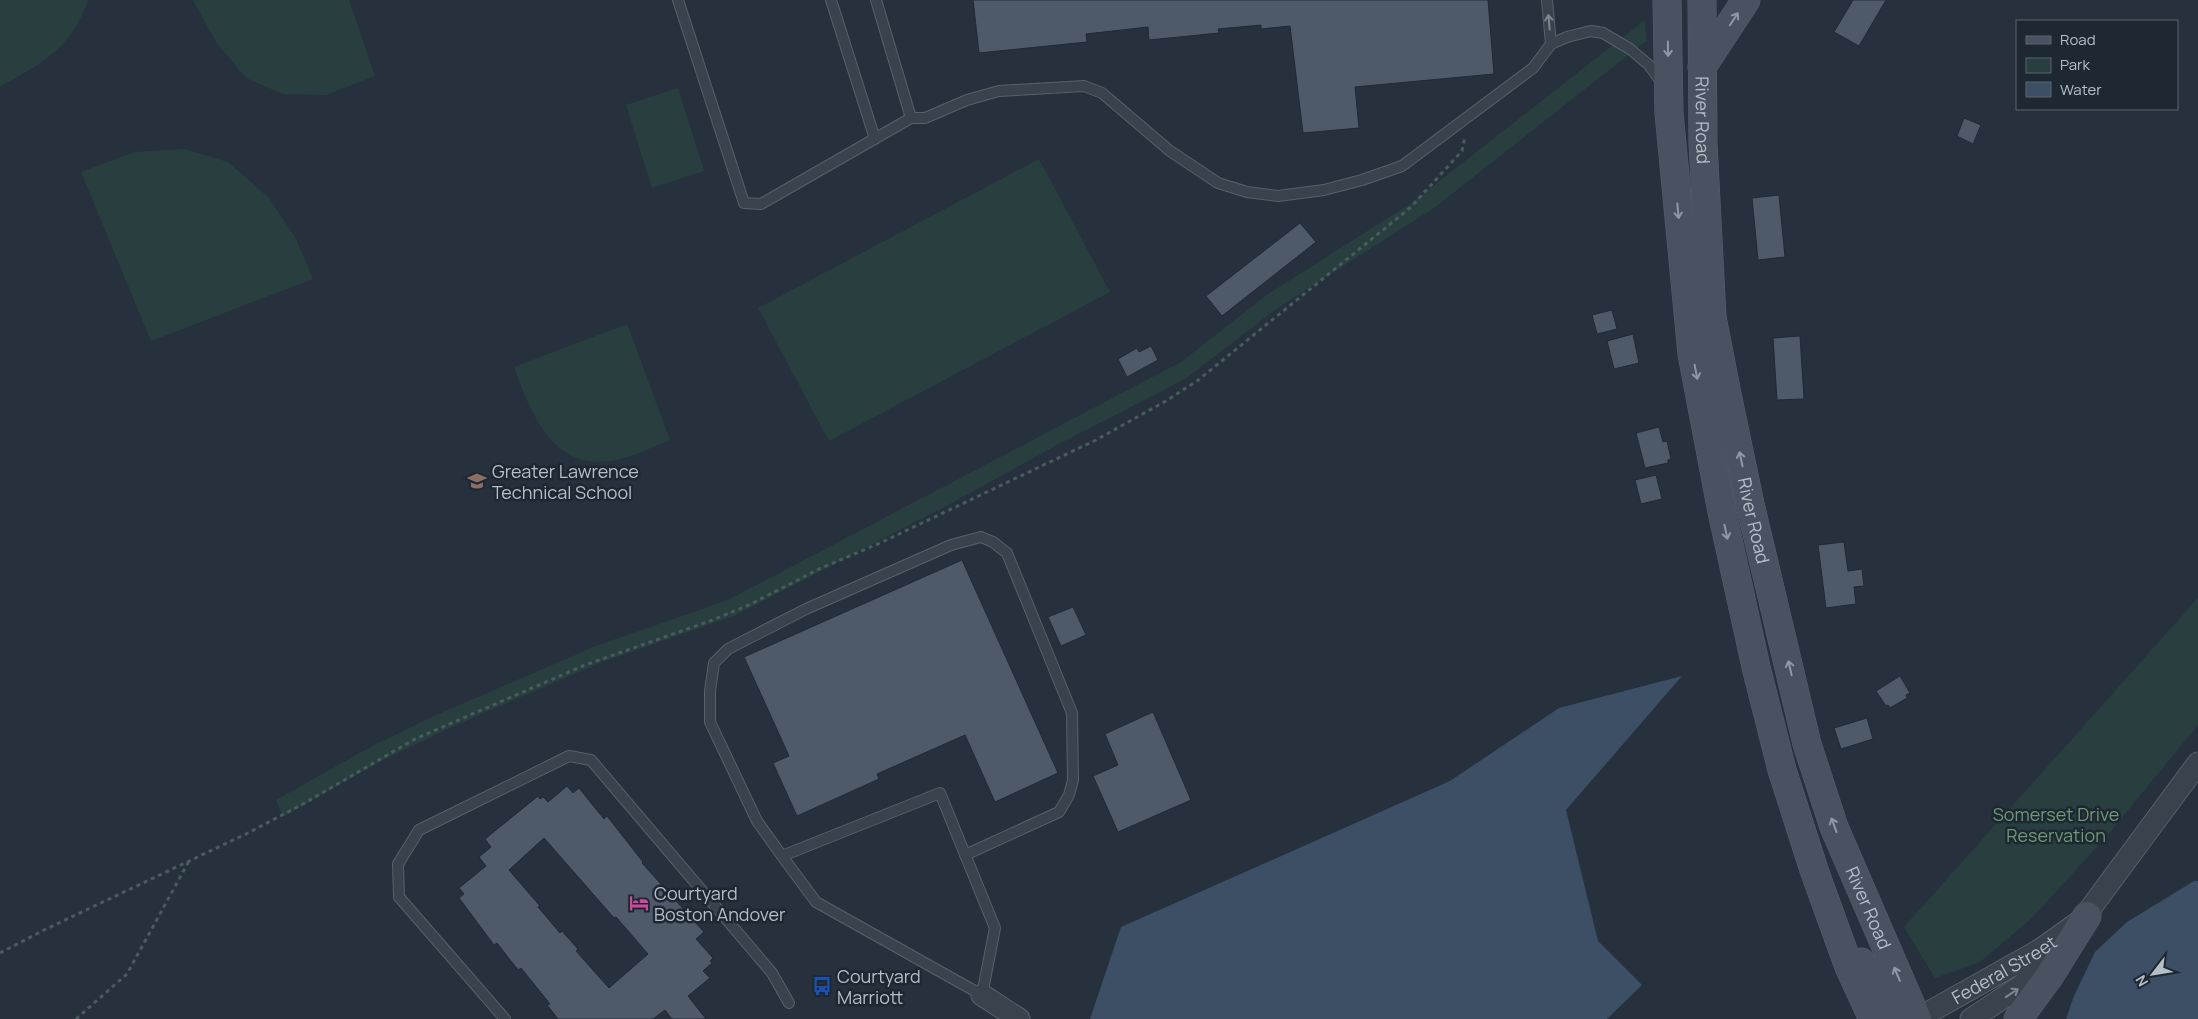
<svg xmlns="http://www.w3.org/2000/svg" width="2198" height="1019" font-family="Manrope,sans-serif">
<rect width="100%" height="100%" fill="#26313d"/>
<g fill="#293f3f">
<path d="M0,0H88C73,46 41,65 0,86Z"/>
<polygon points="193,0 349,0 375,76 326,95 283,94 246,78 216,42"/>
<polygon points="1645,20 1646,41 1434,208 1279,307 1185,379 1057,445 948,505 734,616 602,662 456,725 381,761 283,817 276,800 376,744 434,716 596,646 728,600 1181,362 1268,294 1410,204"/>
<polygon points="678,88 704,171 652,188 626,105"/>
<polygon points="184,149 228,162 269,198 295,237 313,279 151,341 81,172 135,152"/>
<polygon points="1039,159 1110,292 829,441 758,308"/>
<path d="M627,324L670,440C653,447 635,456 616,460C554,473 531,414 514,367Z"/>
<polygon points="2198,598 2198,725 2106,837 2032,918 1980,962 1935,978 1904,927"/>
</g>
<g fill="#3c4f65">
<polygon points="1682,676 1566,810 1598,941 1642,985 1607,1019 1090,1019 1121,927 1450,781 1559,708"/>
<polygon points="2194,881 2198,881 2198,1019 2066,1019 2074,996 2095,952 2127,922"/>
</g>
<g fill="#4f5a68" stroke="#202a35" fill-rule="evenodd">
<polygon points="973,0 1488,0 1494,74 1355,87 1359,128 1303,133 1290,26 1261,29 1261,25 1218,29 1219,33 1149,40 1148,27 1086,34 1087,42 979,53"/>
<polygon points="1853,0 1886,0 1859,46 1834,32"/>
<polygon points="1964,118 1981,125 1973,144 1957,136"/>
<polygon points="1779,195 1785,257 1758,260 1752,198"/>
<polygon points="1300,223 1316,242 1222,316 1206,296"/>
<polygon points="1612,310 1617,329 1597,334 1592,315"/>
<polygon points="1633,334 1639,363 1614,369 1607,341"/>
<polygon points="1800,336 1804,399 1777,400 1773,338"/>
<polygon points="1151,346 1158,360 1127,377 1118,359 1137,348 1139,352"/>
<polygon points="1659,427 1663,442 1667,441 1671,459 1668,460 1668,463 1645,468 1636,433"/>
<polygon points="1656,475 1662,499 1641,504 1635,480"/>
<polygon points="1844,542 1848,571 1862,569 1864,586 1854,587 1856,604 1826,608 1818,545"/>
<polygon points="962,560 1058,773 995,802 965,735 877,774 879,779 797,816 773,763 789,756 744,657"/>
<polygon points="1073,607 1086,635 1061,646 1048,617"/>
<polygon points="1900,676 1910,693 1906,695 1907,698 1890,708 1888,705 1886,706 1876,691"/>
<polygon points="1153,712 1191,800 1118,832 1093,776 1118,765 1105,734"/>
<polygon points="1867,718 1873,739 1841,749 1834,728"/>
<path d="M567,786L573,793L579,788L604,819L607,816L643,862L642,863L704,932L696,939L713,958L710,961L712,963L703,971L710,978L688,996L706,1019H672L665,1010L653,1019H558L547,1005L550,1004L521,968L518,970L497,943L494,945L459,898L464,894L459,888L486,866L479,857L491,847L485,839L538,796L540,799L543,797L548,802ZM544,838L614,918L616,917L648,954L609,988L576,951L578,949L562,931L560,933L538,907L540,906L509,870Z"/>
</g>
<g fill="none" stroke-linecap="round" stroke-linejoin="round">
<g stroke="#57616b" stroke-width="12">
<g id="service">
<polyline points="678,0 744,203 761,204 911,118"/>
<polyline points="831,0 875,139"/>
<polyline points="876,0 911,118 925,118 967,100 999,91 1084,86 1102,93 1170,151 1218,183 1247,192 1278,196 1324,190 1362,180 1402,166 1533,68 1551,44 1567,37 1591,31 1603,33 1630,49 1649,65 1662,83"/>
<polyline points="1547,0 1551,44"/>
<polygon points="940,793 995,928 982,995 816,902 782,856"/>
<polyline points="782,856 757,821 710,722 710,691 714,663 728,649 806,609 951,545 981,537 993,542 1007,553 1072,713 1073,780 1069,795 1059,812 965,855"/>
<polyline points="505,1019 399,897 398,864 419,830 569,756 591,760 772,973 789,1003"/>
</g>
</g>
<g stroke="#57616b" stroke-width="23">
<g id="minor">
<polyline points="2076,928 2198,763"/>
<polyline points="982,995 1019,1019"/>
<path id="s1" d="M1917,1019L2038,951L2079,922"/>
<polyline points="1971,1019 2021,986 2053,955"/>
</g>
</g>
<g stroke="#57616b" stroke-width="29">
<g id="secondary">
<polyline points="1667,0 1669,113 1692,354 1722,512 1756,667 1782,770 1814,870 1849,967 1873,1019"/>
<path id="s2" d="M1702,0L1703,143L1712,317L1727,394L1750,504L1807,744L1834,827L1917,1019"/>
<polyline points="1702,67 1746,0"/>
<polyline points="1861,962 1898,1019"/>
<polyline points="2018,1019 2049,977 2087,916"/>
</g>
</g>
<g stroke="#485c5d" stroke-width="3" stroke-dasharray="4 4" stroke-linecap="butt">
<polyline points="0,953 44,930 246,834 303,804 415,739 585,665 710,621 749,605 819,569 878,544 1096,440 1166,401 1197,381 1410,208 1462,151 1465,136"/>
<polyline points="76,1019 127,974 189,861"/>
</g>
<use href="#service" stroke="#39434d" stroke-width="10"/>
<use href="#minor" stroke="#39434d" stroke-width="21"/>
<use href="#secondary" stroke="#485260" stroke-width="28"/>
</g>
<defs><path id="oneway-shaft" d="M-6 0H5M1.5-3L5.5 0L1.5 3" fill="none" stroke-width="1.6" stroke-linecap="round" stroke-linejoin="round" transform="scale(1.25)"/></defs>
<g stroke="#9098a4">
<use href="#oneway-shaft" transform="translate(1734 19) rotate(-57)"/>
<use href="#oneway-shaft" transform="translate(1668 49) rotate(89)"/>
<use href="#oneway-shaft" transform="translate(1678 211) rotate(85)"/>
<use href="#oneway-shaft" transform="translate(1696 372) rotate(79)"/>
<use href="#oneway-shaft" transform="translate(1741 459) rotate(-102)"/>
<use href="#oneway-shaft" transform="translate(1726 532) rotate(78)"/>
<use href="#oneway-shaft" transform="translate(1790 668) rotate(-103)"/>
<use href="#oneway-shaft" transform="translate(1834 825) rotate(-110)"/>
<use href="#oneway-shaft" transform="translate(1897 974) rotate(-113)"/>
</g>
<g stroke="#7e8791">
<use href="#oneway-shaft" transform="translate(1549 22) rotate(-95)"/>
<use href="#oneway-shaft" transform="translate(2012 993) rotate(-34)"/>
</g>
<defs>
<g id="school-bare" transform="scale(1.5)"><path d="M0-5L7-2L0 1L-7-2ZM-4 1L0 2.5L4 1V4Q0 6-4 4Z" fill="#8d6e63" stroke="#1e2833" stroke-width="2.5" paint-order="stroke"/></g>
<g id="hotel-bare" transform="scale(1.5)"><path d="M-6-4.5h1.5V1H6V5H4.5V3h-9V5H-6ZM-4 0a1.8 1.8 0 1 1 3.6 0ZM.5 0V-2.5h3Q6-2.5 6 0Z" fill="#d1479c" stroke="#1e2833" stroke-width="2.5" paint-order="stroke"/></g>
<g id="bus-bare" transform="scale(1.5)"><path d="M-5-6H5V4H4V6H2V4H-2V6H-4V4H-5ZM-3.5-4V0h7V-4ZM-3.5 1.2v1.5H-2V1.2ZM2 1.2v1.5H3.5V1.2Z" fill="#1a4fb4" stroke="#1e2833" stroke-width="2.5" paint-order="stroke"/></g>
</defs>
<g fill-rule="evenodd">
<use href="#school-bare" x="477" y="481"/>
<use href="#hotel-bare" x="639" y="903"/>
<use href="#bus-bare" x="822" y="986"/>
</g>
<g text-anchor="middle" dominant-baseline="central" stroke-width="5" stroke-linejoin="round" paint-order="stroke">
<g font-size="18" fill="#b6bec8" stroke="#1e2833">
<text stroke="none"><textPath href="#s2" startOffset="120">River Road</textPath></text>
<text stroke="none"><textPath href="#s2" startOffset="525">River Road</textPath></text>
<text stroke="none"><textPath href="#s2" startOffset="930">River Road</textPath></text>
<text stroke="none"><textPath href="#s1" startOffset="100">Federal Street</textPath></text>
</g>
<g font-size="18" fill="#b6bec8" stroke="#1e2833" text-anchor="start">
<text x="492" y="471">Greater Lawrence<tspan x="492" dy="21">Technical School</tspan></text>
<text x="654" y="893">Courtyard<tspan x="654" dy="21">Boston Andover</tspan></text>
<text x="837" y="976">Courtyard<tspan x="837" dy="21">Marriott</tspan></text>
</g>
<g font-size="18" fill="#6e9876" stroke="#1e2833">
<text x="2056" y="814">Somerset Drive<tspan x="2056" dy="21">Reservation</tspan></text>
</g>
</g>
<rect x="2016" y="20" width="162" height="90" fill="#1e2833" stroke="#5b646f"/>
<rect x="2026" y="36" width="25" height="8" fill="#485260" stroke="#5b646f"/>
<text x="2060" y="45" font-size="15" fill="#b6bec8">Road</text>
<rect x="2026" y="58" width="25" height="15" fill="#293f3f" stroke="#5b646f"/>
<text x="2060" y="70" font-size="15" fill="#b6bec8">Park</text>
<rect x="2026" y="82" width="25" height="15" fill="#3c4f65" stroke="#5b646f"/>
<text x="2060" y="95" font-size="15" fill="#b6bec8">Water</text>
<g transform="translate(2153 974) rotate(239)" stroke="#1e2833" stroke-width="4" paint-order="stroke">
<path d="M0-4L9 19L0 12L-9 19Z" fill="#b6bec8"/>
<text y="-8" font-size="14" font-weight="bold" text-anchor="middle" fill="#b6bec8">N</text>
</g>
</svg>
